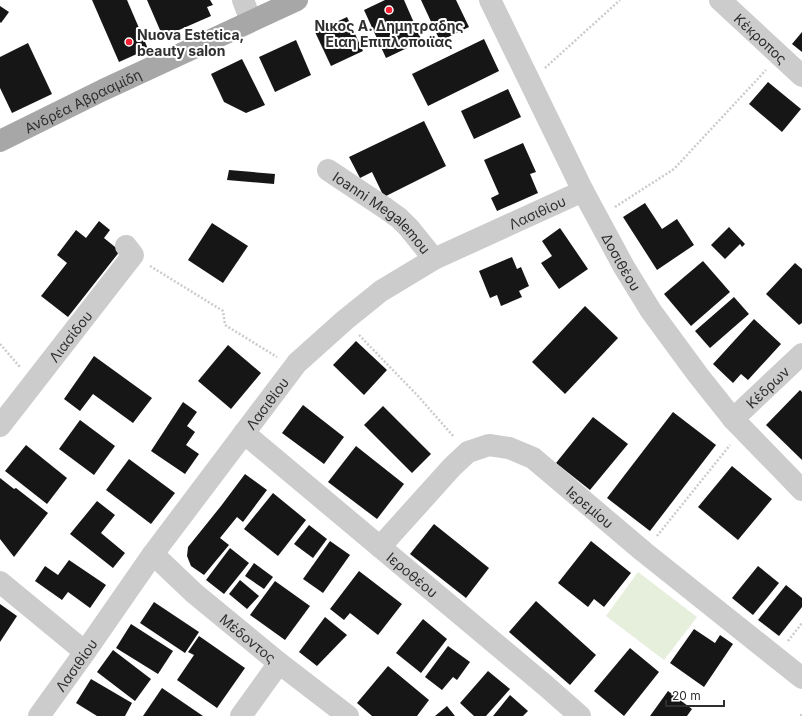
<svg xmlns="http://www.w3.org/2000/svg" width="802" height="716" font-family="Inter,sans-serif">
<rect width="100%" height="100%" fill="#fff"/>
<polygon fill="#e6eedc" points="638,572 697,617 664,660 606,616"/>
<g fill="#161616">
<polygon points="92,0 127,0 148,49 119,62"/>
<polygon points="147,0 210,0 213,5 207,7 211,16 163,37"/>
<polygon points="385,0 404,0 422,41 386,58 364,10"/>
<polygon points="421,0 456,0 469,27 440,41"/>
<polygon points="0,6 9,12 1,23 0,22"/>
<polygon points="347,17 363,51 331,66 315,32"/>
<polygon points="802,32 802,52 792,44"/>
<polygon points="484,39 499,71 428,106 412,74"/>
<polygon points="296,40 311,75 275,92 259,57"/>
<polygon points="28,43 52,94 12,113 0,88 0,57"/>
<polygon points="242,59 265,105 246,113 224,102 211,74"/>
<polygon points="768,82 801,109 782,132 749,104"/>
<polygon points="508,89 521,117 474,139 461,111"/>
<polygon points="424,121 446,166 384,197 372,172 360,178 349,157"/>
<polygon points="523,143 536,172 530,174 538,193 497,211 491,198 499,194 484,160"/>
<polygon points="229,170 275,174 274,184 227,180"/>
<polygon points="645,203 662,229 677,219 694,245 657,270 623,217"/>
<polygon points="99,221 110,230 104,238 120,251 68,317 41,296 67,263 57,255 76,230 86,238"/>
<polygon points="212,223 248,246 223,283 188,260"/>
<polygon points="729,227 745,244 742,247 740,244 725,259 711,245"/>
<polygon points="560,228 588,269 559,289 541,263 552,256 542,241"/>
<polygon points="512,257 517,269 521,267 529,286 519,291 522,297 501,306 497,295 490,298 479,271"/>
<polygon points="703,261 730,292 691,326 664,294"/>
<polygon points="795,263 802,269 802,323 799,325 766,294"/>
<polygon points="734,297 749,314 710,348 695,331"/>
<polygon points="585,306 618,338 565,394 532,362"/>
<polygon points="754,319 781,344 748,380 741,374 733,383 713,364"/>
<polygon points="356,341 387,370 364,395 333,365"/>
<polygon points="228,345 261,373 231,409 198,381"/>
<polygon points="94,356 152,398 133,423 93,394 80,411 64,399"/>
<polygon points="800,390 802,392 802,460 766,425"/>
<polygon points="183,402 197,412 187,426 195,432 186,445 199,454 185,474 151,451"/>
<polygon points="303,405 344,437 324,464 282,433"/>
<polygon points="383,406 431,454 412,473 364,425"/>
<polygon points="673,412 716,445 650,531 607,498"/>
<polygon points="593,417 628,444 590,490 556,463"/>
<polygon points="80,420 115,446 94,475 59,449"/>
<polygon points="26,445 67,478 47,504 5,471"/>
<polygon points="356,446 404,484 377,519 328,482"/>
<polygon points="129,459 175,493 151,524 106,490"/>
<polygon points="732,466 772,499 738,540 698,507"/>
<polygon points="245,474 267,490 243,522 237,517 220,538 229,545 204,575 191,566 187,556 188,547 221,506"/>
<polygon points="0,478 14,489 16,488 48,513 14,557 0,539"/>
<polygon points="273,493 306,520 278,556 244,529"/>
<polygon points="97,501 115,515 101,533 125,553 113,568 70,534"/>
<polygon points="434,524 489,568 466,598 410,554"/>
<polygon points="309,525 327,539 313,558 294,544"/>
<polygon points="330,541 350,555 323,593 303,579"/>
<polygon points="591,541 631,573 604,607 594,599 588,607 558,583"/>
<polygon points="230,548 249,563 224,594 206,580"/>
<polygon points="69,560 106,585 90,608 68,592 62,600 35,581 45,566 58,575"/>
<polygon points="254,563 273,577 264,589 245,576"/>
<polygon points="758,566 779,583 753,615 732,598"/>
<polygon points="359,571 402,604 378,635 350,613 344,620 330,609"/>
<polygon points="240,580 259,596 247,609 229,594"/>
<polygon points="275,581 310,606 285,640 250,615"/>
<polygon points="786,585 802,598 802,607 779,636 758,620"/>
<polygon points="536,601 596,655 570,685 509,632"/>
<polygon points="154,602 199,632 185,653 140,623"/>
<polygon points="0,604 17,616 0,642"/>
<polygon points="325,617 347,635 317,666 299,652"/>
<polygon points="423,619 447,639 421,673 396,653"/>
<polygon points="131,624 173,651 158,674 116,648"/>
<polygon points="694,629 715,643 720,635 733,644 704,687 670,663"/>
<polygon points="199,636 245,668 217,708 177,680 194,655 188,652"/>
<polygon points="448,646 470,662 457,680 453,677 442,690 425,677"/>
<polygon points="630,648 659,672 624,716 594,691"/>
<polygon points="113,650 151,679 135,701 97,672"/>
<polygon points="388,666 429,700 417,716 372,716 357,703"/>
<polygon points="488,671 510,689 486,716 474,716 460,703"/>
<polygon points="91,679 132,703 125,716 97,716 76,703"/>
<polygon points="162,688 203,716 143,716"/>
<polygon points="668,691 692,709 687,716 650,716"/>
<polygon points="510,695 528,711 523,716 493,716"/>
<polygon points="447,706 455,716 435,716"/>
</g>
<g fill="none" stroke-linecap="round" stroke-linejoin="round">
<g stroke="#ccc" stroke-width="2.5" stroke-dasharray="2 2" stroke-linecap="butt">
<polyline points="545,68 620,0"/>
<polyline points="615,207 674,169 766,70"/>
<polyline points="150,266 223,311 225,325 277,357"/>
<polyline points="359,335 418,396 454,437"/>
<polyline points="0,344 20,367"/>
<polyline points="657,536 730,445"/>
<polyline points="788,641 802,623"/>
<polyline points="801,716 802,712"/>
</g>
<g stroke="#ccc" stroke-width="22">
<polyline points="243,0 251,21"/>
<path id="s1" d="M490,0L583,191L624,267L651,311L698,375L733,419L802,490"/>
<path id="s2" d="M720,0L802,76"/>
<path id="s3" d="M328,170L385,208L399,218L409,228L434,259"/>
<path id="s4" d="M733,419L802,354"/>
<path id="s5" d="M0,426L133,255L126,246"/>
<path id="s6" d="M244,433L546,686L580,716"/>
<path id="s7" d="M380,547L452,467L468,452L489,445L509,448L533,458L644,552L802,678"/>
<path id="s8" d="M153,554L194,593L279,663L348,716"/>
<polyline points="0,582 85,652"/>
<path id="s9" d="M39,716L85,652L153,554L297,363L345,320L381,291L434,259L583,191"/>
<polyline points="241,716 279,663"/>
</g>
<path stroke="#a7a7a7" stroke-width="22" id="s10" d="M0,141L103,90L297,0"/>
</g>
<g fill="#f52235" stroke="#fff" stroke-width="1.5">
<circle cx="389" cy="10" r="4"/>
<circle cx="129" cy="42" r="4"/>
</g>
<g text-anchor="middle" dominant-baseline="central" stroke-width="4" stroke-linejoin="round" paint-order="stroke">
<g font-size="14" font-weight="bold" fill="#2f2f2f" stroke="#fff">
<text x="389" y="25">Νικος Α. Δημητραδης<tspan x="389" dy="16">Ειαη Επιπλοποιϊας</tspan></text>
<text x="137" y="34" text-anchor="start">Nuova Estetica,<tspan x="137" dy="16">beauty salon</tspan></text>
</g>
<g font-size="14" fill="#2f2f2f" stroke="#fff">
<text stroke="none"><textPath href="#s2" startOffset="56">Κέκροπος</textPath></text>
<text stroke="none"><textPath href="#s10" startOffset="92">Ανδρέα Αβρααμίδη</textPath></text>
<text stroke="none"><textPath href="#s9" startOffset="723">Λασιθίου</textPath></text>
<text stroke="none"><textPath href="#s3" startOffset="69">Ioanni Megalemou</textPath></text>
<text stroke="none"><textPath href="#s1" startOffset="293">Δοσιθέου</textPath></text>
<text stroke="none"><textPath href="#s5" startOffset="114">Λιασίδου</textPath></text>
<text stroke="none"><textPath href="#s4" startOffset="47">Κέδρων</textPath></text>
<text stroke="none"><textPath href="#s9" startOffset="387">Λασιθίου</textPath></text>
<text stroke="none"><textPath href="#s7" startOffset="273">Ιερεμίου</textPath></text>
<text stroke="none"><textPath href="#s6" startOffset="220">Ιεροθέου</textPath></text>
<text stroke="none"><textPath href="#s8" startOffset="127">Μέδοντος</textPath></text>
<text stroke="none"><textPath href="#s9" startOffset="63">Λασιθίου</textPath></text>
</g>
</g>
<path d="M666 700v6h58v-6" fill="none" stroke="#2f2f2f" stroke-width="2"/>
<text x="672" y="700" font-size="12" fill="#2f2f2f" stroke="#ffffff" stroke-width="3" paint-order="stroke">20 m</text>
</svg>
